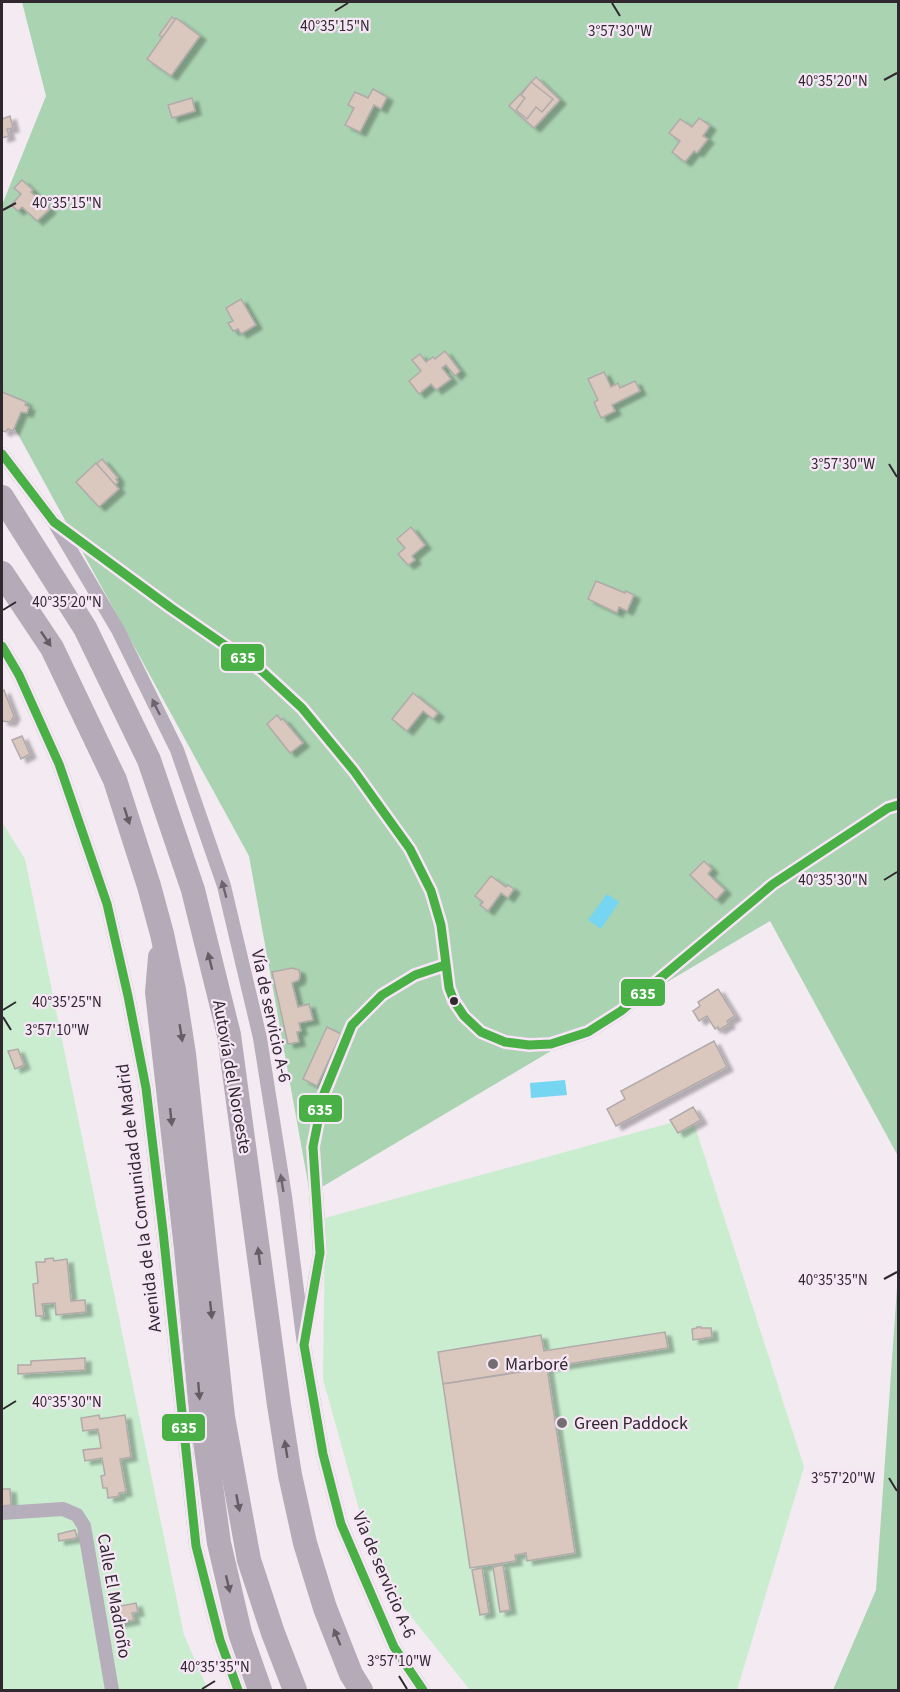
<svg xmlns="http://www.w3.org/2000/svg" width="900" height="1692" font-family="'Source Sans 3',sans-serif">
<defs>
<filter id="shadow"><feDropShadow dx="6" dy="4" stdDeviation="1.5" flood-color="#0004"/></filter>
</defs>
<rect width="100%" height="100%" fill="#f3eaf2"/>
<g fill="#caedd0">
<polygon points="2,822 25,859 184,1635 208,1690 2,1690"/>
<polygon points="692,1117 804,1467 737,1690 470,1690 377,1574 323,1379 325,1218"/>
</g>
<g fill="#aad3b2">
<polygon points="22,2 898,2 898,1156 770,921 310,1194 249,856 2,405 2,205 46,96"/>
<polygon points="898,1273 898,1690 833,1690 876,1590"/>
</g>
<g fill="#76d5f1">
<polygon points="607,894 619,902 601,929 588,920"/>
<polygon points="565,1080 567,1095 531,1098 530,1083"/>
</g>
<g fill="#dac7bd" stroke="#b1aaab" stroke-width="1.5" filter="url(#shadow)">
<polygon points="172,17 199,37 189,51 181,46 164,70 150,60 162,43 160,42 163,38 159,35"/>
<polygon points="176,18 200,36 171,76 147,59"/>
<polygon points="536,77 560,100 534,128 509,106"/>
<polygon points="531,82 553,99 542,112 536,107 527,119 516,110 525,98 521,95"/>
<polygon points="373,89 387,97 381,109 374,105 360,132 345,125 354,108 348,105 355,92 368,98"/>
<polygon points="192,98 195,111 172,118 168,105"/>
<polygon points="2,116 2,119 10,116 13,128 7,129 9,136 2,138"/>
<polygon points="699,118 710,126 703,136 708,139 697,153 694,151 685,162 672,152 680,141 669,133 680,119 692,127"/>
<polygon points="22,180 33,190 31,192 50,209 37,221 22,207 18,211 11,205 21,194 14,188"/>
<polygon points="241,299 256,325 241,334 238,329 233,331 228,323 233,321 226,308"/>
<polygon points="445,351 460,371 455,376 446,365 442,368 451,379 436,390 431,384 419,394 409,381 421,371 412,360 420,354 426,362 433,357 435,359"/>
<polygon points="604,372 611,387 618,383 620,388 635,381 640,391 612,405 615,411 601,418 594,402 598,400 588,379"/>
<polygon points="2,392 26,402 25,405 29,407 27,413 21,412 13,431 8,429 6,432 2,431"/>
<polygon points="102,459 118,478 116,479 118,482 112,488 115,491 101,505 78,480"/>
<polygon points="96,463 119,489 99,507 76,482"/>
<polygon points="411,527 425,545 412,556 415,560 408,565 398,554 405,548 397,539"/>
<polygon points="596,581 625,593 626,591 634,595 627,611 619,607 617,613 588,599"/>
<polygon points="4,690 14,716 10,722 2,721 2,691"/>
<polygon points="413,693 438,713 433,719 423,711 407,731 392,719"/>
<polygon points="277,715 281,720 283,719 303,743 290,753 267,724"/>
<polygon points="22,736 30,754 21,759 12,740"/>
<polygon points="704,861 712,869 708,874 725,890 716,900 690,875"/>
<polygon points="491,876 506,887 508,885 514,889 508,898 501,893 488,911 480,905 483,902 475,896"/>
<polygon points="292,968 299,970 300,975 299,980 292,983 298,1007 309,1004 313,1020 299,1023 301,1031 297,1032 299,1042 288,1044 272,972"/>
<polygon points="718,989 735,1016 727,1021 729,1024 719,1030 718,1027 715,1029 707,1016 699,1021 693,1011 700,1006 698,1002"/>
<polygon points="327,1027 341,1034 317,1086 303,1079"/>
<polygon points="714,1041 727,1067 616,1126 607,1109 625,1099 621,1091"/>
<polygon points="18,1049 24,1065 15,1069 8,1051"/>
<polygon points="693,1107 701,1120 678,1133 670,1120"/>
<polygon points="53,1258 54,1261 67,1259 71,1301 85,1300 86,1312 56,1315 55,1303 42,1304 44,1316 36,1316 33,1284 38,1283 36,1262 45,1262 45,1259"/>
<polygon points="697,1327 701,1327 701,1328 711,1328 712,1337 693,1340 692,1329 697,1328"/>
<polygon points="665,1332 668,1348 443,1384 438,1352 541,1335 544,1351"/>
<polygon points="85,1358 85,1370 18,1374 18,1365 31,1365 31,1361"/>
<polygon points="547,1368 575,1553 527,1561 526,1553 515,1555 516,1561 470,1568 443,1384"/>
<polygon points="99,1415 100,1419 125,1415 131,1457 120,1459 126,1492 119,1493 119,1496 108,1498 107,1488 103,1488 101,1476 105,1475 102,1458 85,1461 83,1450 101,1448 98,1429 83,1431 81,1418"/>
<polygon points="2,1489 10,1489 11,1505 2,1506"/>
<polygon points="75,1530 77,1538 59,1541 58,1534"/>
<polygon points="503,1565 510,1610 500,1612 493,1567"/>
<polygon points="482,1568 489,1613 480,1615 472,1570"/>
<polygon points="136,1603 138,1612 132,1613 134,1620 114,1624 112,1614 116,1613 115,1607"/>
</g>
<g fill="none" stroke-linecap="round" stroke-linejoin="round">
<g stroke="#b7aebb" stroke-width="14">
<polyline points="2,454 54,522 118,630 177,750 224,886 260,1038 285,1196 304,1345 323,1454 341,1524 394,1647 423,1690"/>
<polyline points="61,527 171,608 262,671 302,708 354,771 410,849 431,891 435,906 441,925 449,988 454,1001 464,1016 481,1032 505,1042 529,1045 551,1044 588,1032 621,1011 773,884 888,808 898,805"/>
<polyline points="2,646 19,675 59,764 107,904 128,996 146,1088 163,1231 196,1546 220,1640 238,1690"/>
<polyline points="306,1331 320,1253 313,1147 323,1096 352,1025 382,995 415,975 445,965"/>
<polyline points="2,1513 63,1509 77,1515 84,1526 112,1690"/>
</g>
<g stroke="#b5aab8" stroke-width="24">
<polyline points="2,497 85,628 149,760 193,890 229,1035 279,1405 290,1475 305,1543 325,1608 351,1674 361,1690"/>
<polyline points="2,573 52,648 115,780 149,886 162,934 174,990 184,1054 223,1417 249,1560 273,1633 295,1690"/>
<polyline points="160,957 157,992 186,1249 201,1412 219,1543 240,1633 260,1690"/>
</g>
<g stroke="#f7e6f6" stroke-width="14">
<g id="bus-1">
<polyline points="2,454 54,522 171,608 262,671 302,708 354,771 410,849 431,891 441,925 449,988 454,1001 464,1016 481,1032 505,1042 529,1045 551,1044 588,1032 621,1011 773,884 888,808 898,805"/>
<polyline points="2,646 19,675 59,764 107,904 128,996 146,1088 163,1231 196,1546 220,1640 238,1690"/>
<polyline points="423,1690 394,1647 341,1524 323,1454 304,1345 320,1253 313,1147 323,1096 352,1025 382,995 415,975 445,965"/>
</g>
</g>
<use href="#bus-1" stroke="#49b046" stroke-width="9"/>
</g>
<defs><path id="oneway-solid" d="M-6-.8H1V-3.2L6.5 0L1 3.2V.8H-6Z" transform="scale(1.5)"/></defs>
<g fill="#655d66">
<use href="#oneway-solid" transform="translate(46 639) rotate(56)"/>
<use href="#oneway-solid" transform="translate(127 816) rotate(72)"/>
<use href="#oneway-solid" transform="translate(210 961) rotate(-104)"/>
<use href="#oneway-solid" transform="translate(181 1033) rotate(81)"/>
<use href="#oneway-solid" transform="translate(171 1117) rotate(84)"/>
<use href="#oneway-solid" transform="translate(259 1256) rotate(-97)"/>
<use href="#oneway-solid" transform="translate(211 1310) rotate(84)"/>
<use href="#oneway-solid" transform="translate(199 1391) rotate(85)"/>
<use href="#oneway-solid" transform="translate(286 1449) rotate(-99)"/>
<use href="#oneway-solid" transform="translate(238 1503) rotate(79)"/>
<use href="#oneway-solid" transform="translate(228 1584) rotate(77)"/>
<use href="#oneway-solid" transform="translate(337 1637) rotate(-112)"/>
</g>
<g fill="#6c656e">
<use href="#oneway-solid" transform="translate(156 707) rotate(-116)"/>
<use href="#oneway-solid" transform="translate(224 889) rotate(-105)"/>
<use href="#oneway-solid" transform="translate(282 1183) rotate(-99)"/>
</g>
<path fill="none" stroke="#2f292f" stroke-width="2" d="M612,3L620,16M335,11L348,3M884,80L897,73M3,210L16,203M889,464L897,477M3,610L16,602M884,880L897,872M3,1010L16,1002M3,1017L11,1030M884,1279L897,1272M3,1409L16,1401M889,1478L897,1491M399,1676L407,1689M202,1689L215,1681"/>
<circle fill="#2f292f" stroke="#f7e6f6" stroke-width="2" cx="454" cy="1001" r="5"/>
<g fill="#746d73" stroke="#f7e6f6" stroke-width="2">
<circle cx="493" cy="1364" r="6"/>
<circle cx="562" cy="1423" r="6"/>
</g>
<g text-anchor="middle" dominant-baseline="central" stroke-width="4.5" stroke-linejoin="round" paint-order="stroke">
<g font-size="18" fill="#2f292f" stroke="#f7e6f6">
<text transform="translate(271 1016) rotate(78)">Vía de servicio A-6</text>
<text transform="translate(232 1077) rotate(80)">Autovía del Noroeste</text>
<text transform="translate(139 1198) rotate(-97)">Avenida de la Comunidad de Madrid</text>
<text transform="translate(384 1575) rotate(67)">Vía de servicio A-6</text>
<text transform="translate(114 1596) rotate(80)">Calle El Madroño</text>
</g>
<g font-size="18" fill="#2f292f" stroke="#f7e6f6" text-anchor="start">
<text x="505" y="1364">Marboré</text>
<text x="574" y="1423">Green Paddock</text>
</g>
</g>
<g font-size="15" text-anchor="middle" fill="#2f292f" stroke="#f7e6f6" stroke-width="4.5" stroke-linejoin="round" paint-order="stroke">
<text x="335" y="31">40°35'15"N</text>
<text x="620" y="36">3°57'30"W</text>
<text x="833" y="86">40°35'20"N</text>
<text x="67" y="208">40°35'15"N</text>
<text x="843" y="469">3°57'30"W</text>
<text x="67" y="607">40°35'20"N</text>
<text x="833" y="885">40°35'30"N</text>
<text x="67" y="1007">40°35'25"N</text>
<text x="57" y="1035">3°57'10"W</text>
<text x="833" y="1285">40°35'35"N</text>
<text x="67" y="1407">40°35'30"N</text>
<text x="843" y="1483">3°57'20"W</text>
<text x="399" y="1666">3°57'10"W</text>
<text x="215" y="1672">40°35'35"N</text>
</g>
<g stroke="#f7e6f6" stroke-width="2">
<rect x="220" y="643" width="45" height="29" rx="6" fill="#49b046"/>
<rect x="620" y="978" width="46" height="29" rx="6" fill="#49b046"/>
<rect x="298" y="1094" width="45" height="29" rx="6" fill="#49b046"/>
<rect x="161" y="1413" width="45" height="29" rx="6" fill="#49b046"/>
</g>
<g font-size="16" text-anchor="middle" font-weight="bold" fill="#fff">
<text x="243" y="663">635</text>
<text x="643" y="999">635</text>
<text x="320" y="1115">635</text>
<text x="184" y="1433">635</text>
</g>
<rect width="900" height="1692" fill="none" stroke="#2f292f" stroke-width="6"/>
</svg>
